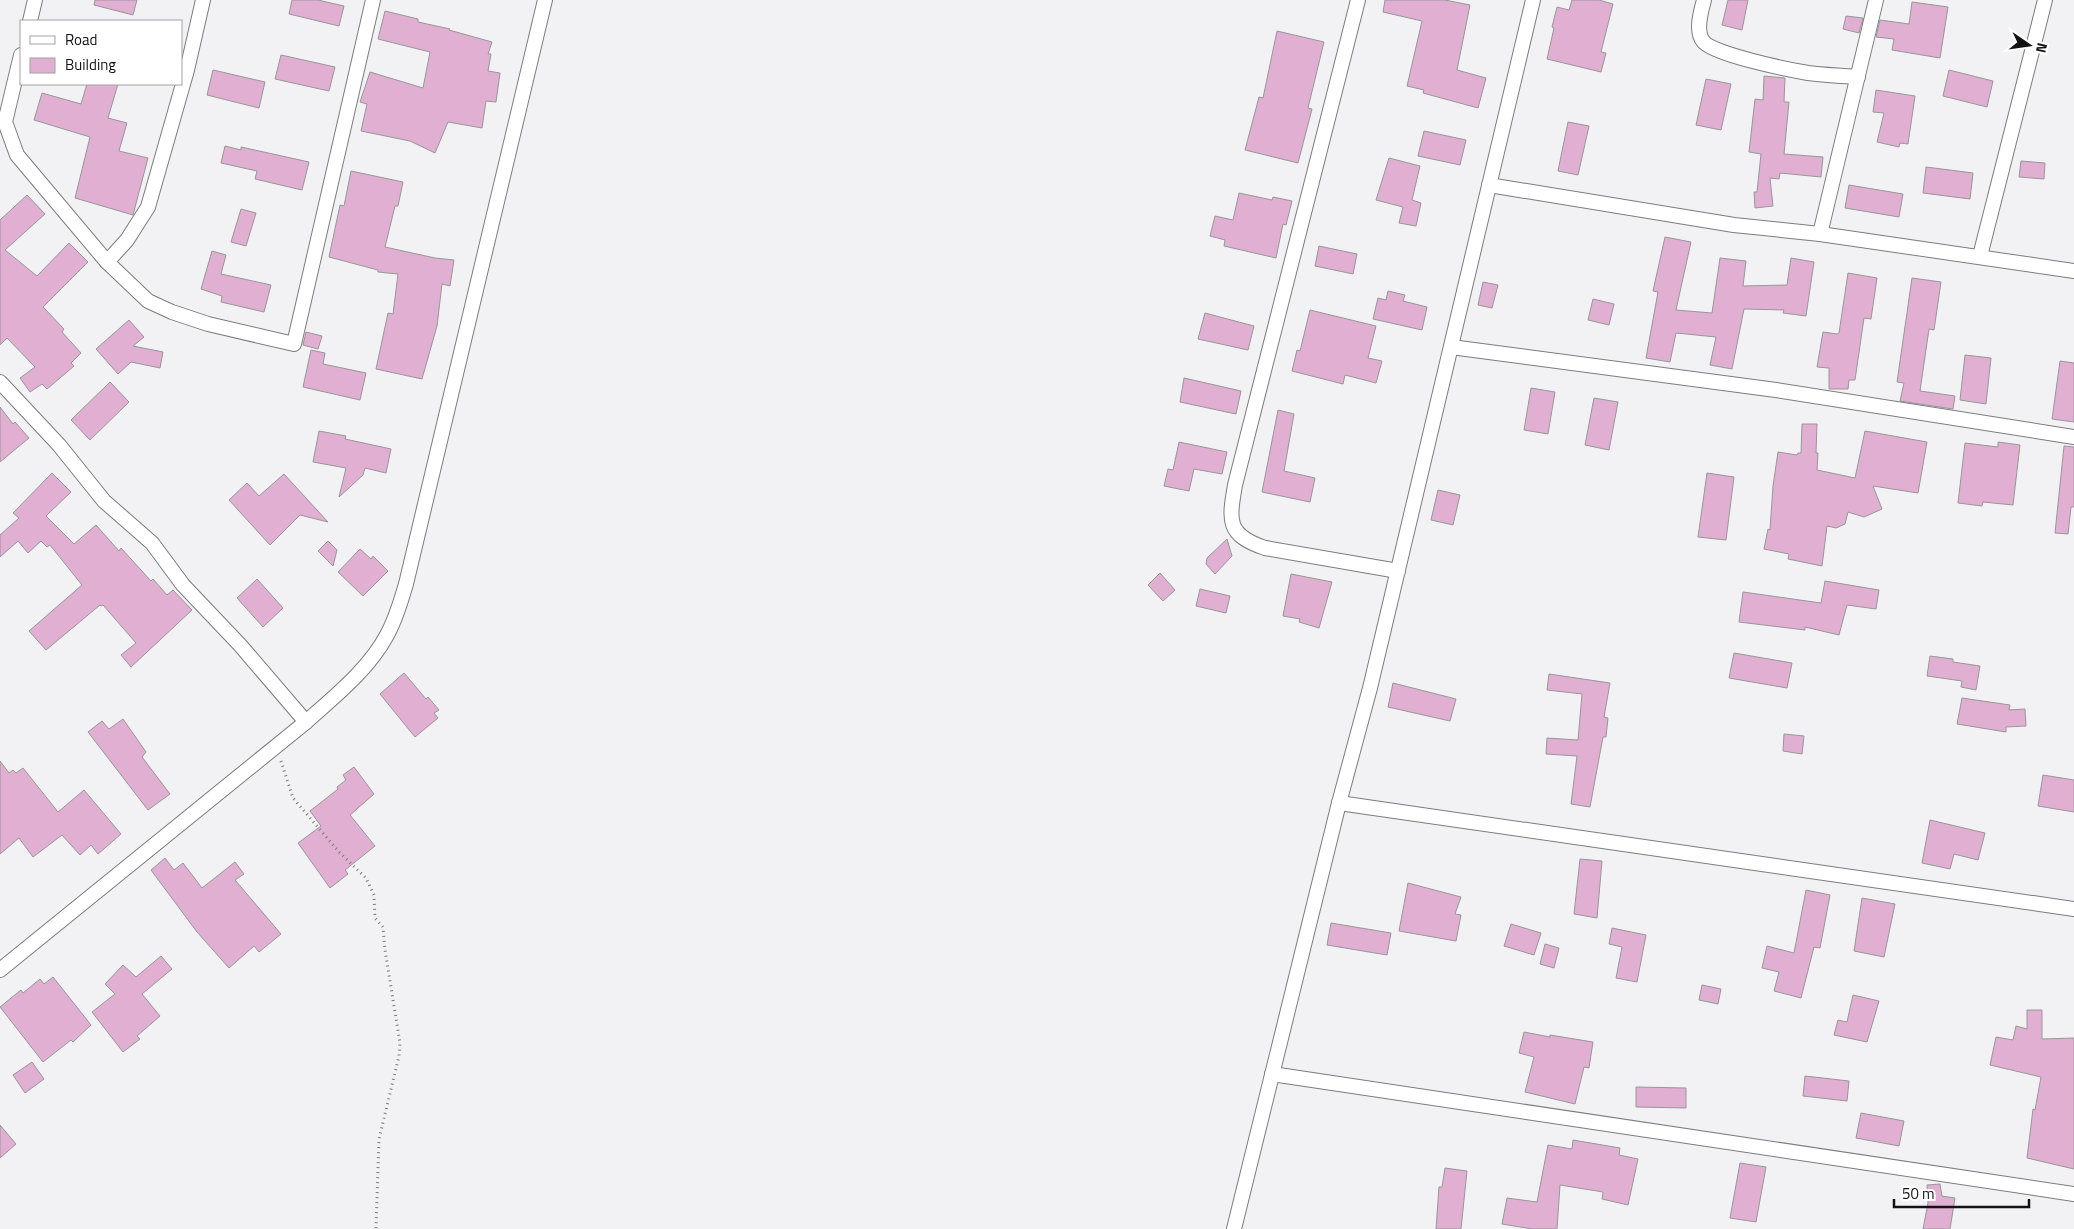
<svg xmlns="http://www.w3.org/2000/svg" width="2074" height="1229" font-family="'Titillium Web',sans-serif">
<rect width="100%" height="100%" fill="#f2f2f4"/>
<g fill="#e0afd2" stroke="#989698">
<polygon points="95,0 137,0 133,15 94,5"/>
<polygon points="292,0 318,0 344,6 339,26 289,14"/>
<polygon points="1385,0 1445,0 1470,5 1457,70 1486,78 1478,108 1423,93 1424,90 1407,86 1422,21 1383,12"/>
<polygon points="1572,0 1599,0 1613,4 1601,52 1606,53 1601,72 1547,59 1554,28 1552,27 1557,7 1569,10"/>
<polygon points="1728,0 1748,0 1742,30 1722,25"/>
<polygon points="1912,2 1948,7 1940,58 1892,50 1894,39 1876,37 1880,20 1909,24"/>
<polygon points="385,11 418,19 418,22 450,29 449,30 492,42 488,54 491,54 488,71 500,73 496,102 486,101 482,128 448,122 435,153 410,141 361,131 367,104 360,102 370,72 423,88 430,52 378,39"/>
<polygon points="1846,16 1863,18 1859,33 1843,29"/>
<polygon points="1277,31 1324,42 1308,108 1312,109 1298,163 1245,150 1259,97 1263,98"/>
<polygon points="281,55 335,67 329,91 275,79"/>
<polygon points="213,70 265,82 259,108 207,95"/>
<polygon points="1949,70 1993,81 1987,107 1943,96"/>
<polygon points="1764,76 1785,78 1784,102 1789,102 1784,154 1823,157 1821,177 1780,173 1779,179 1770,178 1773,206 1755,208 1754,192 1757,192 1761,154 1749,152 1755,99 1763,100"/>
<polygon points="1706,79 1731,84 1721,130 1696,125"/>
<polygon points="87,84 118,84 108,118 127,123 119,151 148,158 133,215 75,198 90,137 34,120 42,93 81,104"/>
<polygon points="1876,90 1915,96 1908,144 1900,143 1899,147 1877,142 1884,113 1873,112"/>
<polygon points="1568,122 1589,126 1578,175 1558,171"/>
<polygon points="1424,131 1466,140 1460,165 1418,156"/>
<polygon points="225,146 241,150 241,147 309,162 302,190 255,179 257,171 221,163"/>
<polygon points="1389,158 1420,166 1412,200 1421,203 1416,226 1399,223 1403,207 1376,200"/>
<polygon points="2021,161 2045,163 2044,179 2019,177"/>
<polygon points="1926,167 1973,173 1970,199 1923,193"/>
<polygon points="351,171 403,182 398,206 395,206 385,247 435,258 454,260 450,286 442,284 437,326 422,379 376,369 388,313 393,314 398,274 378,272 378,270 329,257 340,205 344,206"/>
<polygon points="1849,185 1903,194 1899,217 1845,208"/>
<polygon points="1239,193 1272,200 1273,197 1292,201 1286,225 1283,224 1276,258 1224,246 1225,240 1210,236 1215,216 1233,220"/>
<polygon points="27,195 45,214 5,250 37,276 69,243 88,262 43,307 64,329 62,332 81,353 71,363 74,366 47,389 42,384 30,392 20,378 35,367 7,338 0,345 0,220"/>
<polygon points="241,209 256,213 246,246 231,242"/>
<polygon points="1665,237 1691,242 1676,310 1712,313 1720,258 1746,261 1743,286 1787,285 1791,258 1814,262 1806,316 1783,313 1784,310 1744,309 1732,369 1710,365 1716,337 1676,333 1670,362 1646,358 1658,292 1653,291"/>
<polygon points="1319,246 1357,254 1353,274 1315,266"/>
<polygon points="212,251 226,255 221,274 271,285 264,312 221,302 222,296 201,289"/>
<polygon points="1848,273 1877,278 1871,319 1864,318 1855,380 1849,380 1848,389 1829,389 1829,368 1817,367 1823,332 1837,334 1839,333"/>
<polygon points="1912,278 1941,282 1934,330 1929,329 1920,391 1955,396 1953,409 1900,401 1904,383 1897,382"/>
<polygon points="1483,282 1498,285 1492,308 1478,305"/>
<polygon points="1388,291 1405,295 1403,301 1427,307 1422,330 1373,319 1378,298 1386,300"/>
<polygon points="1593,299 1614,304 1609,325 1588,320"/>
<polygon points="1310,310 1376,326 1368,358 1382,361 1376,383 1345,375 1343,384 1292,371 1297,350 1300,351"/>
<polygon points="1205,313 1254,326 1248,350 1198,339"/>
<polygon points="129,320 144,337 133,346 163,352 160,368 131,362 118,374 96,349"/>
<polygon points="306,332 322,336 318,349 303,345"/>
<polygon points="311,350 325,353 323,364 366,373 360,400 303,387"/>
<polygon points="1965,355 1991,358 1986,404 1960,400"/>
<polygon points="2060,361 2074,363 2074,422 2052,419"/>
<polygon points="1184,378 1241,391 1236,414 1180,402"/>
<polygon points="110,382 129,402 90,440 71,420"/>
<polygon points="1531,388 1555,392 1548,434 1524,430"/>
<polygon points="1594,398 1618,402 1609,450 1585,445"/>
<polygon points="0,407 13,424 15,422 29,438 0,462"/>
<polygon points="1278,410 1294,414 1284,471 1315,478 1310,502 1262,492"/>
<polygon points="1802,424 1817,424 1816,453 1818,453 1817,470 1855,478 1865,431 1927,442 1918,493 1873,486 1882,509 1864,517 1848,512 1845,524 1836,528 1827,526 1822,566 1788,559 1789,554 1764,549 1768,529 1770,530 1773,486 1778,452 1797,455 1798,453 1801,453"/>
<polygon points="319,431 346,436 345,439 391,449 386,473 365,468 363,475 339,497 346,468 313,462"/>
<polygon points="1179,442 1227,452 1222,474 1194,469 1189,491 1164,486 1168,469 1173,470"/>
<polygon points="1998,442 2020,445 2013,505 1983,502 1982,506 1958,503 1965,443 1998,447"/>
<polygon points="2064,446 2074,447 2074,507 2071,507 2068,534 2055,533"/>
<polygon points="52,473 71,492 46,516 74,544 96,525 119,551 121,548 151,581 153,579 167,595 173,590 192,610 131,667 121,655 136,643 103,605 101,606 100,605 46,650 29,631 82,585 50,545 47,547 41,541 28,553 18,541 0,557 0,535 19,518 13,513"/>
<polygon points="1707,473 1734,477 1726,540 1698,537"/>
<polygon points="284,474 328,522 300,515 270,545 229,500 247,483 259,496"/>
<polygon points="1438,490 1460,495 1453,525 1431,520"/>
<polygon points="1227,539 1232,556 1215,574 1206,564 1207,558"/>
<polygon points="328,541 337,550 333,566 318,551"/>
<polygon points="360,549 371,559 373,556 388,571 363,596 338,572"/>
<polygon points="1160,573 1175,590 1163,601 1148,585"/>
<polygon points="1291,574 1332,582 1319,628 1299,622 1300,619 1283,616"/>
<polygon points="257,579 283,608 263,627 237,598"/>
<polygon points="1825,581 1879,590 1876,609 1847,605 1839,635 1805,627 1805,630 1739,622 1743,592 1821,603"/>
<polygon points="1200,589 1230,596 1226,613 1196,606"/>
<polygon points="1734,653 1792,663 1787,688 1729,678"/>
<polygon points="1930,656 1953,659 1953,662 1980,666 1976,690 1961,687 1962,681 1927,676"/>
<polygon points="404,673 426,699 428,697 439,710 434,713 438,718 415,737 380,694"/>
<polygon points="1549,674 1610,683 1604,717 1608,718 1606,737 1603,737 1590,807 1571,804 1577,756 1546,754 1547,738 1578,740 1582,694 1547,690"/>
<polygon points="1393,683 1456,699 1450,721 1388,707"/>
<polygon points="1962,698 2010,705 2009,710 2025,709 2026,726 2006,727 2006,732 1957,724"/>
<polygon points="123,719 146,752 142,757 170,794 148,810 88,732 102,721 109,729"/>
<polygon points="1784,734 1804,736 1802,754 1783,751"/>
<polygon points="0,761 9,773 13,770 16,773 23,768 58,812 84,790 121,834 98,854 91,845 80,855 62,835 33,857 19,838 0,854"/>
<polygon points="354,767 374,794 350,815 375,846 345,870 348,874 330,888 298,843 321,826 310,811 338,789 337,787 346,780 343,775"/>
<polygon points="2043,775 2074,780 2074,812 2038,806"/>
<polygon points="1930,820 1985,833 1978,860 1954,854 1950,869 1922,863"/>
<polygon points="165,858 174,870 183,863 202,888 235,862 244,874 235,880 281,934 259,952 254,946 229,968 197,932 151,870"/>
<polygon points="1580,859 1602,861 1597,918 1574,914"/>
<polygon points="1408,883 1461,897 1455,914 1461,915 1456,941 1399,931"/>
<polygon points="1806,890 1830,895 1820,948 1814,947 1801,998 1774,991 1779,972 1762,968 1767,946 1794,953"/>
<polygon points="1862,898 1895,904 1884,957 1854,951"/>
<polygon points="1331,923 1391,933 1387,955 1327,945"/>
<polygon points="1511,924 1541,933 1534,955 1504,946"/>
<polygon points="1612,928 1646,935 1637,982 1616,978 1622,947 1609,944"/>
<polygon points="1545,944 1559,948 1554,968 1540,964"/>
<polygon points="161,956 172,969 142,994 160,1016 137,1036 140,1039 123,1052 92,1012 115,994 105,984 123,965 136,977"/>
<polygon points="53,977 91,1025 73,1042 71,1040 43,1062 0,1007 21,990 23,993 40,979 44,984"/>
<polygon points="1702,985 1721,989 1718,1004 1699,1000"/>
<polygon points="1853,995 1879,1001 1867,1042 1834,1035 1838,1020 1847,1022"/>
<polygon points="2027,1010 2042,1010 2042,1039 2074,1038 2074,1169 2027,1158 2033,1109 2035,1110 2041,1077 1990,1065 1996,1037 2013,1040 2016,1026 2027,1029"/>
<polygon points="1524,1032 1550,1037 1550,1035 1593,1042 1589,1068 1584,1067 1575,1104 1525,1092 1534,1057 1519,1053"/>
<polygon points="32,1062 44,1079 25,1093 13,1075"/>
<polygon points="1805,1076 1849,1081 1847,1101 1803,1096"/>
<polygon points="1636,1087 1686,1088 1686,1108 1636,1107"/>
<polygon points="1861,1113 1904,1121 1899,1146 1856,1138"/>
<polygon points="0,1125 16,1144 0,1158"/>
<polygon points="1573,1140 1620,1148 1619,1155 1638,1159 1628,1205 1602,1199 1603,1192 1560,1185 1557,1229 1532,1229 1502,1224 1507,1198 1537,1202 1548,1145 1572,1149"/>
<polygon points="1740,1163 1766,1167 1756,1222 1730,1218"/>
<polygon points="1445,1168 1467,1171 1461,1229 1436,1229 1439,1187 1442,1187"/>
<polygon points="1940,1184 1942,1196 1955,1198 1950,1229 1923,1229 1928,1203 1927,1185"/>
</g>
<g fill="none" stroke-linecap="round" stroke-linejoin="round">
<g stroke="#7c7c7f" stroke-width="16">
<g id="minor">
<path d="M1358,0L1235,485C1229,520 1226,535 1265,548L1398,571"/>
<path d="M1704,0C1701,11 1695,31 1703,41C1711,54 1790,70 1808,73C1825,75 1842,76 1858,77"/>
<polyline points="30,21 35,0"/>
<polyline points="21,55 5,122 17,155 107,262 148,301 172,312 208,324 294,344 373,0"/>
<polyline points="1489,185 1734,225 1820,234 2074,271"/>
<polyline points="1820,234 1876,0"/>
<polyline points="1980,256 2045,0"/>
<polyline points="107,262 127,240 148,207 187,70 203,0"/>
<polyline points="1451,347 1776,390 2074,437"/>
<polyline points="0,382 59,445 104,501 152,543 183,585 240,645 306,722"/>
<polyline points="1339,803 2074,909"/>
<path d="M0,970L306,722C335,696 369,669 387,635C396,619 401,601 406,584L545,0"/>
<polyline points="1272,1074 2074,1194"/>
<polyline points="1234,1229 1339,803 1370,688 1533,0"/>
</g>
</g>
<polyline stroke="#7b7b7c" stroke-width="3" stroke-dasharray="1 4" stroke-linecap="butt" points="281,761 293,798 339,852 366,878 374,895 375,918 383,927 385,950 400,1043 399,1056 379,1139 376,1229"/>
<use href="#minor" stroke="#fff" stroke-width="14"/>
</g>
<rect x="20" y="20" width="162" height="65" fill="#ffffff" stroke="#a1a1a1"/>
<rect x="30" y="36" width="25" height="8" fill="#ffffff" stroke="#a1a1a1"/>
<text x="65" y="45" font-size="15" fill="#131314">Road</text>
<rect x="30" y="58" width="25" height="15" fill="#e0afd2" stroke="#a1a1a1"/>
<text x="65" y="70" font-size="15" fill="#131314">Building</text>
<g transform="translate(2029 45) rotate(103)" stroke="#ffffff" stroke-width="4" paint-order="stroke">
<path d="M0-4L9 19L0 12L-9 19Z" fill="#131314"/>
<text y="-8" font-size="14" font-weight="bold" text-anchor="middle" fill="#131314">N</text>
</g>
<path d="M1894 1199v8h135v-8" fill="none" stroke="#131314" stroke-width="2.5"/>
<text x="1902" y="1199" font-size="15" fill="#131314" stroke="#ffffff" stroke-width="4" paint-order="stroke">50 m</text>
</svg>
